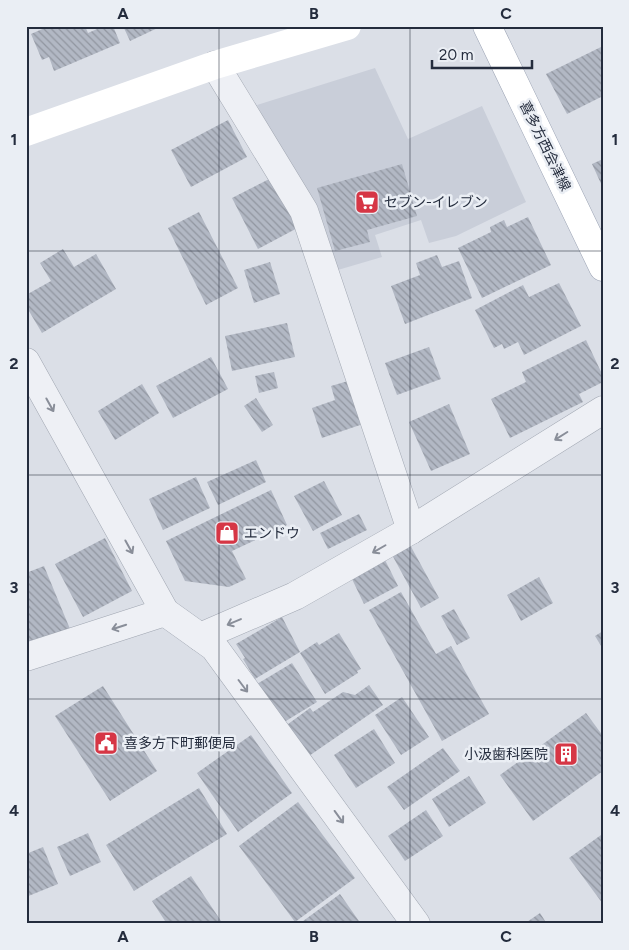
<svg xmlns="http://www.w3.org/2000/svg" width="629" height="950" font-family="Figtree,'Noto Sans JP',sans-serif">
<defs>
<pattern id="building-back-hatch" width="6" height="6" patternUnits="userSpaceOnUse" patternTransform="scale(1.25)"><rect width="6" height="6" fill="#b2b8c4"/><path d="M-1 5l2 2M0 0l6 6M5-1l2 2" fill="none" stroke="#9196a0"/></pattern>
</defs>
<rect width="100%" height="100%" fill="#dbdfe7"/>
<polygon fill="#c9ced9" points="375,68 408,139 482,106 526,202 456,236 429,243 421,220 375,235 382,257 331,272 306,198 257,105"/>
<g fill="url(#building-back-hatch)">
<polygon points="49,26 85,26 88,33 104,26 113,26 120,43 54,71 49,57 42,60 31,34"/>
<polygon points="123,26 162,26 130,41"/>
<polygon points="603,46 603,96 567,114 546,74"/>
<polygon points="228,120 247,157 191,187 171,150"/>
<polygon points="603,159 603,188 592,164"/>
<polygon points="402,164 417,216 367,230 370,242 335,251 317,188"/>
<polygon points="279,174 305,224 258,249 232,198"/>
<polygon points="199,212 238,288 206,305 168,228"/>
<polygon points="528,217 551,265 482,298 458,248 491,232 490,227 504,220 507,227"/>
<polygon points="63,249 74,267 96,254 116,289 42,333 26,306 26,295 51,281 40,263"/>
<polygon points="437,255 442,267 459,261 472,298 405,324 391,286 420,275 416,263"/>
<polygon points="270,262 280,294 254,303 244,270"/>
<polygon points="559,283 581,326 524,355 518,342 504,349 502,344 494,348 475,310 523,285 529,297"/>
<polygon points="287,323 295,357 232,371 225,336"/>
<polygon points="586,340 603,376 603,382 579,394 583,402 510,438 491,399 526,382 522,372"/>
<polygon points="429,347 441,379 397,395 385,363"/>
<polygon points="211,357 228,389 173,418 156,386"/>
<polygon points="274,372 278,388 259,393 255,376"/>
<polygon points="348,381 363,424 322,438 312,408 335,400 331,386"/>
<polygon points="142,384 159,413 115,440 98,411"/>
<polygon points="256,398 273,425 262,432 244,406"/>
<polygon points="449,404 470,454 431,471 409,422"/>
<polygon points="256,460 266,482 218,505 207,482"/>
<polygon points="196,477 210,508 163,530 149,499"/>
<polygon points="324,481 342,515 313,531 294,496"/>
<polygon points="271,490 287,525 232,551 246,579 229,587 185,581 166,541"/>
<polygon points="359,514 367,530 328,549 320,533"/>
<polygon points="105,538 132,591 83,617 55,564"/>
<polygon points="409,543 439,598 421,608 391,553"/>
<polygon points="385,560 398,586 364,604 351,577"/>
<polygon points="44,566 70,629 26,647 26,573"/>
<polygon points="539,577 553,603 521,621 507,595"/>
<polygon points="401,592 436,654 451,646 489,714 442,741 369,610"/>
<polygon points="454,609 470,638 457,645 441,616"/>
<polygon points="282,617 300,652 255,679 243,659 245,658 236,644"/>
<polygon points="603,631 603,649 595,636"/>
<polygon points="339,633 361,669 357,671 358,673 325,694 300,653 317,642 319,645"/>
<polygon points="292,663 317,702 281,724 257,684"/>
<polygon points="369,685 383,705 306,758 284,727 310,708 313,712 343,692 355,695"/>
<polygon points="103,686 157,771 110,801 55,716"/>
<polygon points="402,697 429,737 401,755 375,715"/>
<polygon points="586,713 603,736 603,771 533,821 500,775"/>
<polygon points="374,729 395,763 356,788 334,755"/>
<polygon points="251,735 292,793 238,832 197,773"/>
<polygon points="443,748 460,771 404,810 387,787"/>
<polygon points="469,776 486,803 449,827 432,799"/>
<polygon points="199,788 227,834 134,891 106,845"/>
<polygon points="298,802 355,878 295,922 239,846"/>
<polygon points="426,810 443,836 405,861 388,836"/>
<polygon points="88,833 101,862 70,876 57,847"/>
<polygon points="601,835 603,838 603,904 569,858"/>
<polygon points="43,847 58,884 26,897 26,854"/>
<polygon points="191,876 221,921 217,924 167,924 152,901"/>
<polygon points="340,894 361,924 299,924"/>
<polygon points="540,913 547,924 524,924"/>
</g>
<g fill="none" stroke-linecap="round" stroke-linejoin="round">
<g stroke="#a0a6b1" stroke-width="29">
<g id="street">
<polyline points="215,65 304,211 411,530"/>
<polyline points="26,362 165,612 214,647 416,924"/>
<polyline points="200,637 295,596 411,530 603,410"/>
<polyline points="26,657 165,612"/>
</g>
</g>
<g stroke="#9aa2b3" stroke-width="29">
<polyline id="primary" points="487,26 603,267"/>
</g>
<use href="#street" stroke="#eef0f5" stroke-width="28"/>
<polyline stroke="#fff" stroke-width="28" points="26,132 215,65 347,26"/>
<use href="#primary" stroke="#fff" stroke-width="28"/>
</g>
<defs><path id="oneway-shaft" d="M-6 0H5M1.5-3L5.5 0L1.5 3" fill="none" stroke-width="1.6" stroke-linecap="round" stroke-linejoin="round" transform="scale(1.25)"/></defs>
<g stroke="#898e99">
<use href="#oneway-shaft" transform="translate(50 405) rotate(61)"/>
<use href="#oneway-shaft" transform="translate(561 436) rotate(148)"/>
<use href="#oneway-shaft" transform="translate(129 547) rotate(61)"/>
<use href="#oneway-shaft" transform="translate(379 549) rotate(150)"/>
<use href="#oneway-shaft" transform="translate(234 622) rotate(157)"/>
<use href="#oneway-shaft" transform="translate(119 627) rotate(162)"/>
<use href="#oneway-shaft" transform="translate(243 686) rotate(53)"/>
<use href="#oneway-shaft" transform="translate(339 817) rotate(54)"/>
</g>
<path fill="none" stroke="#242c3d" stroke-width="1" stroke-opacity="0.55" d="M219,26V924M410,26V924M26,251H603M26,475H603M26,699H603"/>
<defs>
<g id="supermarket-square" transform="scale(1.25)"><rect x="-9" y="-9" width="18" height="18" rx="4" fill="#d63645" stroke="#eaeef4"/><path d="M-6-5.5h2.5l.6 2H6L4.5 2H-2.5L-4.4-4H-6ZM-1.5 3.2a1.3 1.3 0 1 0 .1 0ZM3 3.2a1.3 1.3 0 1 0 .1 0Z" fill="#fff"/></g>
<g id="shop-square" transform="scale(1.25)"><rect x="-9" y="-9" width="18" height="18" rx="4" fill="#d63645" stroke="#eaeef4"/><path d="M-5-2.5h2.3a2.7 3.5 0 0 1 5.4 0H5L5.5 6h-11ZM-1.5-2.5h3a1.5 2.3 0 0 0-3 0Z" fill="#fff"/></g>
<g id="civic-square" transform="scale(1.25)"><rect x="-9" y="-9" width="18" height="18" rx="4" fill="#d63645" stroke="#eaeef4"/><path d="M-.6-6.5H3V-4.5H.6V-3L4-1V1h2V6H-6V1h2V-1L-.6-3ZM-1.2 2.5V6h2.4V2.5Z" fill="#fff"/></g>
<g id="building-square" transform="scale(1.25)"><rect x="-9" y="-9" width="18" height="18" rx="4" fill="#d63645" stroke="#eaeef4"/><path d="M-4-6H4V6H1V3H-1V6H-4ZM-2.5-4.3h1.7v1.8h-1.7ZM.8-4.3h1.7v1.8H.8ZM-2.5-1h1.7V.8h-1.7ZM.8-1h1.7V.8H.8Z" fill="#fff"/></g>
</defs>
<g fill-rule="evenodd">
<use href="#supermarket-square" x="367" y="202"/>
<use href="#shop-square" x="227" y="533"/>
<use href="#civic-square" x="106" y="743"/>
<use href="#building-square" x="566" y="754"/>
</g>
<g text-anchor="middle" dominant-baseline="central" stroke-width="5" stroke-linejoin="round" paint-order="stroke">
<g font-size="14" fill="#242c3d" stroke="#eaeef4">
<text transform="translate(545 146) rotate(64)">喜多方西会津線</text>
</g>
<g font-size="14" fill="#242c3d" stroke="#eaeef4" text-anchor="start">
<text x="384" y="202">セブン-イレブン</text>
<text x="244" y="533">エンドウ</text>
<text x="124" y="743">喜多方下町郵便局</text>
<text x="548" y="754" text-anchor="end">小汲歯科医院</text>
</g>
</g>
<rect width="629" height="950" fill="none" stroke="#eaeef4" stroke-width="55"/>
<path d="M432 60v8h100v-8" fill="none" stroke="#242c3d" stroke-width="2.5"/>
<text x="439" y="60" font-size="15" fill="#242c3d" stroke="#eaeef4" stroke-width="4" paint-order="stroke">20 m</text>
<rect x="28" y="28" width="574" height="894" fill="none" stroke="#242c3d" stroke-width="2"/>
<g font-size="16" text-anchor="middle" font-weight="bold" fill="#242c3d">
<text x="123" y="19">A</text>
<text x="314" y="19">B</text>
<text x="506" y="19">C</text>
<text x="14" y="145">1</text>
<text x="615" y="145">1</text>
<text x="14" y="369">2</text>
<text x="615" y="369">2</text>
<text x="14" y="593">3</text>
<text x="615" y="593">3</text>
<text x="14" y="816">4</text>
<text x="615" y="816">4</text>
<text x="123" y="942">A</text>
<text x="314" y="942">B</text>
<text x="506" y="942">C</text>
</g>
</svg>
